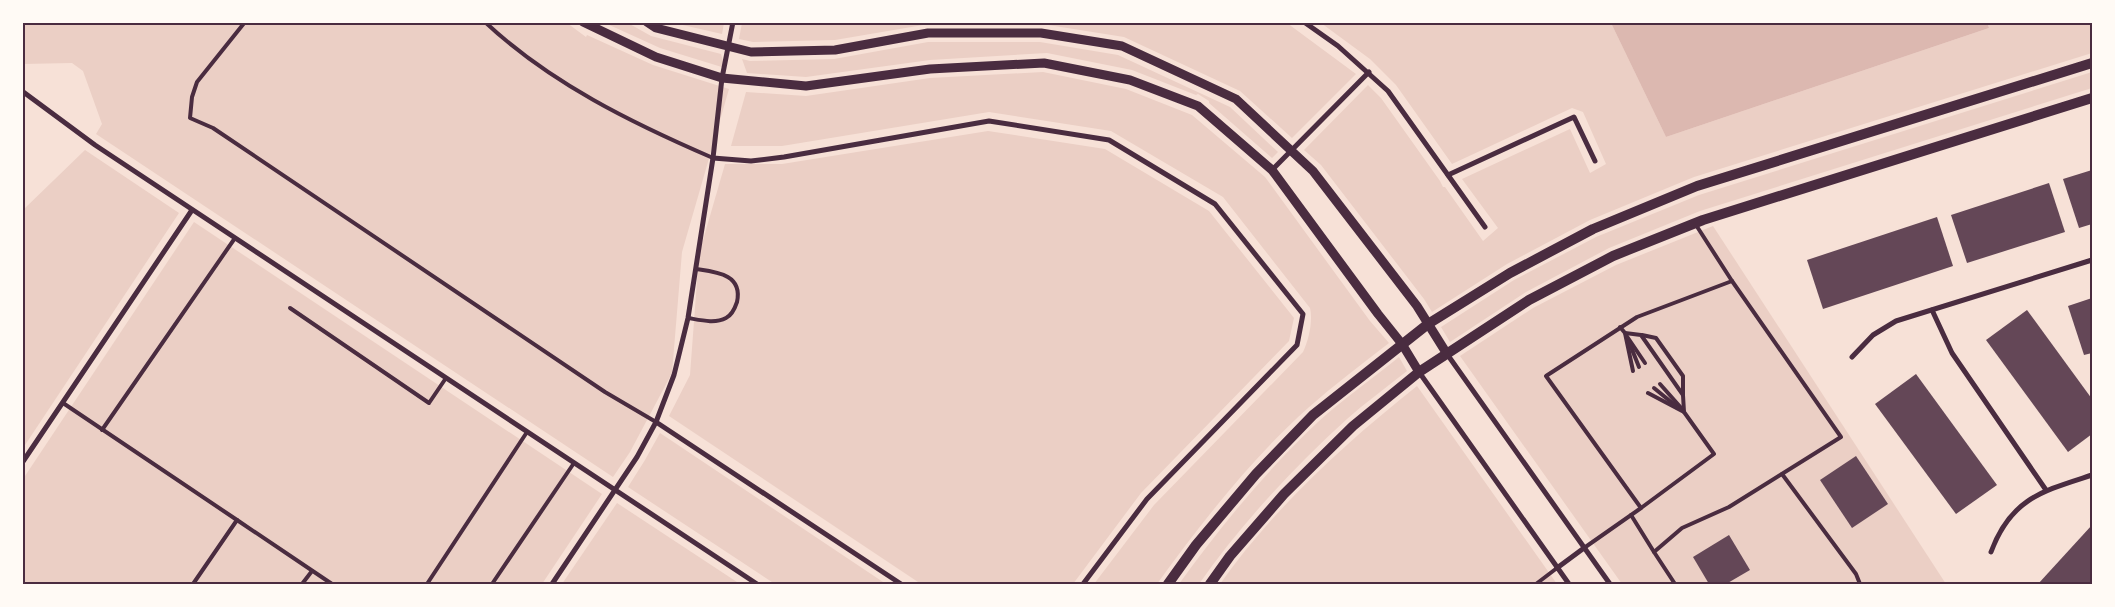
<svg xmlns="http://www.w3.org/2000/svg" width="2115" height="607" font-family="'Exo 2',sans-serif">
<rect width="100%" height="100%" fill="#f7e1d7"/>
<g fill="#ebcfc5">
<polygon points="22,23 567,23 586,37 587,35 653,65 729,89 682,252 672,373 630,452 613,477 96,134 102,124 83,71 72,63 23,64"/>
<polygon points="605,23 628,23 651,36 721,54 725,68 660,48"/>
<polygon points="674,23 724,22 724,23 722,34"/>
<polygon points="742,23 1287,23 1356,74 1292,138 1240,91 1124,37 1042,24 929,24 835,40 753,42 739,39"/>
<polygon points="1321,23 1611,23 1666,137 1989,28 1987,23 2092,23 2092,53 1694,177 1590,220 1507,264 1432,312 1424,299 1321,165 1304,150 1368,85 1381,98 1440,181 1443,187 1445,187 1483,241 1498,228 1462,179 1570,129 1590,173 1606,164 1583,112 1572,108 1452,164 1396,85 1370,59"/>
<polygon points="928,42 1040,42 1118,55 1230,107 1278,152 1272,158 1209,103 1209,101 1198,94 1196,95 1132,70 1047,53 930,60 806,77 747,73 742,59 750,61 834,59"/>
<path d="M1043,72L1126,89L1192,115L1265,177L1370,321L1389,343C1362,364 1334,385 1308,408C1252,458 1201,523 1157,584H1094L1154,505L1303,352C1309,340 1313,320 1310,308L1223,197L1111,131L989,112L782,146H731L746,92L806,96L930,78Z"/>
<polygon points="2092,72 2092,88 1700,211 1609,248 1526,292 1450,342 1441,327 1514,280 1596,237 1699,195"/>
<polygon points="988,131 1105,149 1209,211 1294,318 1289,341 1141,493 1073,584 921,584 669,416 690,375 699,254 725,164 782,164"/>
<polygon points="85,150 179,213 23,448 23,210"/>
<polygon points="194,222 602,494 542,584 23,584 23,479"/>
<polygon points="1713,226 1946,584 1622,584 1460,356 1533,308 1616,265"/>
<path d="M1399,357L1407,371C1387,387 1366,402 1347,419C1293,468 1241,524 1199,584H1179C1220,527 1266,471 1318,422C1343,399 1372,379 1399,357Z"/>
<path d="M1417,386L1557,584H1220C1274,508 1344,444 1417,386Z"/>
<polygon points="660,433 886,584 775,584 628,487 645,460"/>
<polygon points="617,503 740,584 562,584"/>
</g>
<polygon fill="#dcb8b0" points="1987,22 1989,28 1666,137 1611,23"/>
<g fill="#644757">
<polygon points="2092,170 2092,224 2079,228 2063,179"/>
<polygon points="2049,183 2065,232 1967,263 1951,215"/>
<polygon points="1937,217 1953,266 1823,309 1807,260"/>
<polygon points="2092,298 2092,353 2084,355 2068,306"/>
<polygon points="2027,310 2092,399 2092,434 2068,452 1986,340"/>
<polygon points="1916,374 1997,485 1956,514 1875,404"/>
<polygon points="1856,456 1888,504 1852,528 1820,480"/>
<polygon points="2092,525 2092,584 2038,584"/>
<polygon points="1729,535 1750,570 1726,584 1709,584 1693,557"/>
</g>
<g fill="none" stroke-linecap="round" stroke-linejoin="round">
<g stroke="#4a2c40" stroke-width="4">
<polyline points="245,22 197,82 192,97 190,118 213,128 605,392 656,422"/>
<path d="M485,22C550,83 632,123 713,158"/>
<polyline points="290,308 429,403 446,378"/>
<path d="M688,318C700,320 715,324 726,318C732,315 735,308 737,302C743,274 716,272 696,269"/>
<polyline points="1620,327 1625,333 1633,371"/>
<polyline points="1625,333 1641,335 1683,395 1684,412"/>
<polyline points="1626,335 1645,363"/>
<polyline points="1642,335 1656,338 1683,376 1683,395"/>
<polyline points="1629,342 1639,367"/>
<polyline points="1660,384 1683,410"/>
<polyline points="1654,388 1676,406"/>
<polyline points="63,403 237,520 193,584"/>
<polyline points="102,430 235,238"/>
<polyline points="1782,474 1856,574 1860,584"/>
<polyline points="1641,508 1714,454 1684,412 1648,393"/>
<polyline points="1631,515 1654,552"/>
<polyline points="237,520 332,584"/>
<polyline points="1584,548 1641,508 1546,376 1637,317 1732,281"/>
<polyline points="302,584 312,571"/>
<polyline points="427,584 527,432"/>
<polyline points="492,584 574,463"/>
<polyline points="1536,584 1557,568"/>
<polyline points="1675,584 1654,552 1682,528 1729,507 1841,437 1732,281 1696,225"/>
</g>
<g stroke="#4a2c40" stroke-width="5">
<polyline points="1304,22 1338,46 1388,91 1485,227"/>
<polyline points="22,91 95,145 757,584"/>
<polyline points="713,158 751,161 784,157 989,121 1109,140 1215,204 1303,314 1297,345 1147,499 1083,584"/>
<polyline points="1272,170 1369,72"/>
<polyline points="1448,175 1574,117 1595,161"/>
<polyline points="1932,310 1952,353 2046,490"/>
<polyline points="1447,354 1610,584"/>
<polyline points="1852,357 1873,335 1896,321 2092,260"/>
<polyline points="1419,372 1569,584"/>
<polyline points="656,422 901,584"/>
<polyline points="22,463 192,210"/>
<path d="M1991,552C2011,498 2043,491 2092,475"/>
<polyline points="1557,568 1584,548"/>
<polyline points="552,584 637,457 656,422 674,375 688,318 713,158 722,78 733,22"/>
</g>
<g stroke="#4a2c40" stroke-width="9">
<polyline points="583,22 656,57 722,78 806,86 930,69 1044,63 1130,80 1198,106 1272,170 1378,314 1402,344 1419,372"/>
<polyline points="647,22 656,28 751,52 835,50 928,33 1041,33 1122,46 1236,99 1313,171 1417,306 1447,354"/>
</g>
<g stroke="#4a2c40" stroke-width="10">
<polyline points="1168,584 1196,545 1256,474 1313,415 1428,324 1510,273 1593,229 1697,186 2092,63"/>
<polyline points="1210,584 1230,556 1284,494 1353,426 1419,372 1529,300 1613,256 1703,220 2092,98"/>
</g>
</g>
<rect width="2115" height="607" fill="none" stroke="#fffaf5" stroke-width="48"/>
<rect x="24" y="24" width="2067" height="559" fill="none" stroke="#4a2c40" stroke-width="2"/>
</svg>
